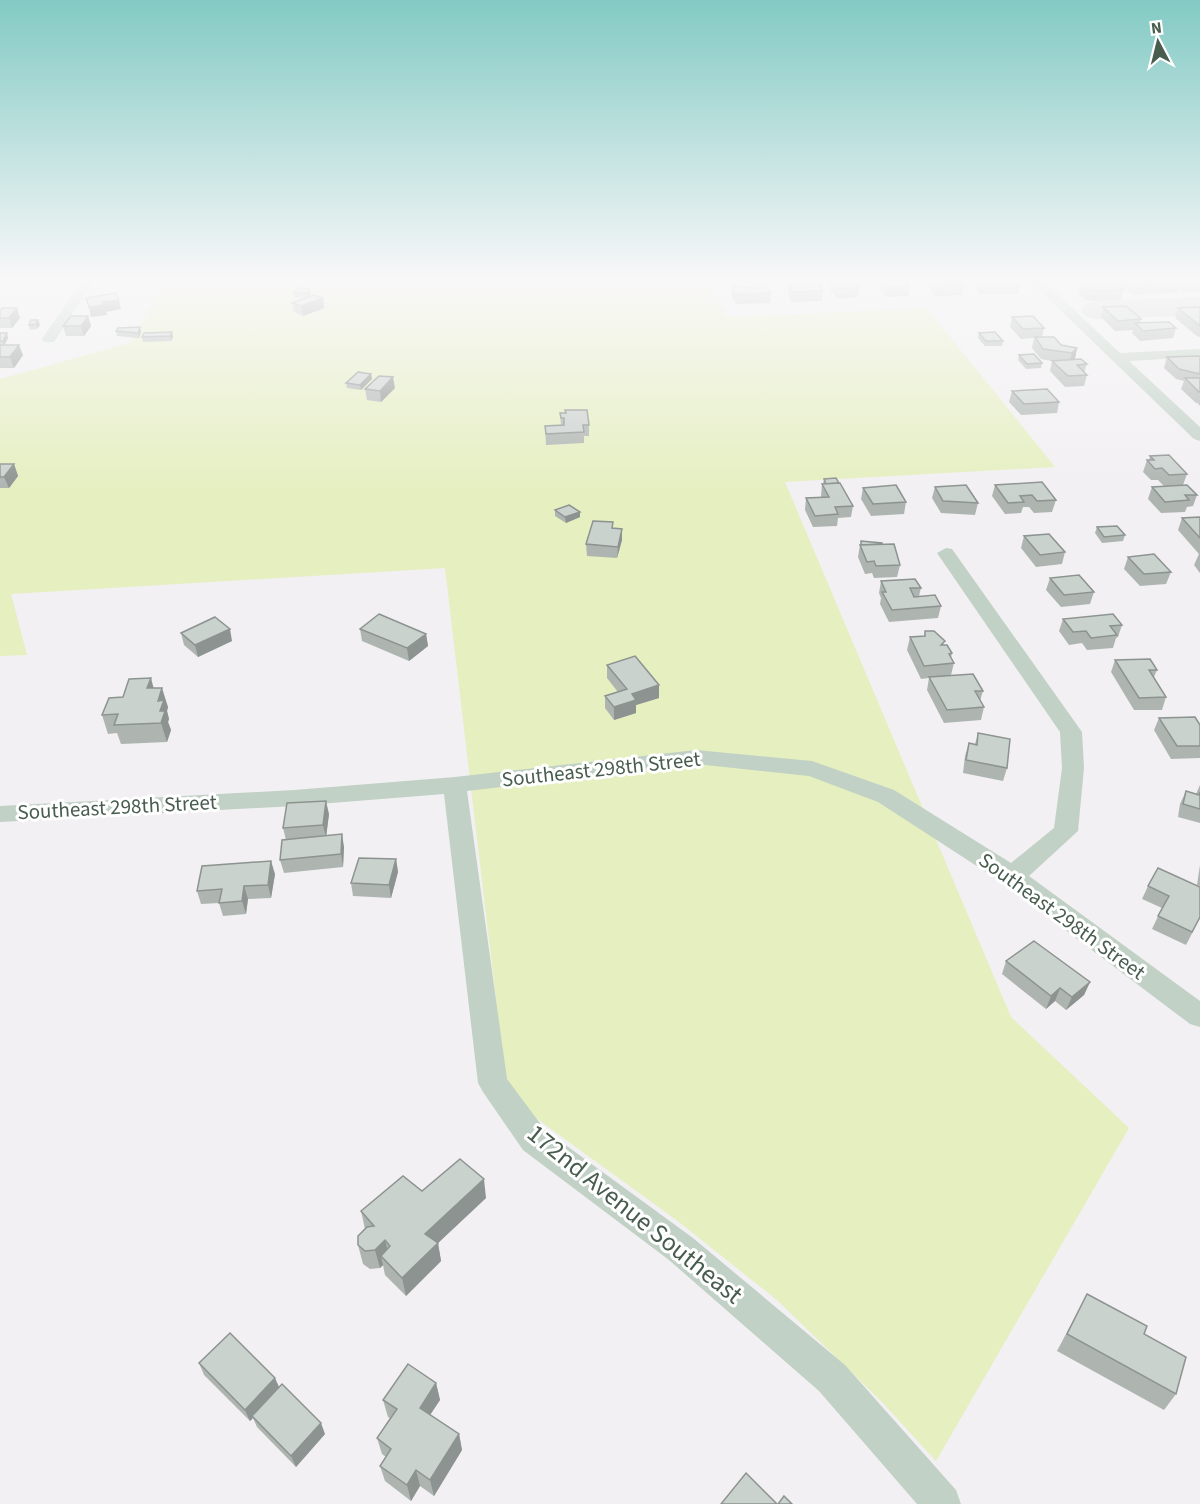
<svg xmlns="http://www.w3.org/2000/svg" width="1200" height="1504" font-family="'Source Sans 3',sans-serif">
<rect width="100%" height="100%" fill="#f2f0f2"/>
<polygon fill="#e5efbf" points="166,281 708,281 727,317 927,308 1055,467 785,482 1011,1017 1129,1128 936,1461 882,1402 777,1300 679,1222 525,1110 505,1075 445,568 11,594 27,655 0,656 0,379 130,343"/>
<g fill="none" stroke-linecap="round" stroke-linejoin="round">
<polygon fill="#d2d5d4" fill-rule="evenodd" points="1200,297 1200,315 1096,319 1085,316 1081,310 1085,304 1096,301"/>
<g fill="#c1d1c6" fill-rule="evenodd">
<polygon points="82,281 94,281 54,342 44,342 42,339"/>
<polygon points="742,281 757,281 751,285"/>
<polygon points="1030,281 1044,281 1120,353 1200,349 1200,357 1129,361 1200,427 1200,441 1194,439"/>
<polygon points="946,548 952,549 1082,732 1084,768 1078,831 1029,876 1200,1001 1200,1027 1190,1024 1003,883 878,802 809,776 696,764 467,791 507,1079 545,1130 693,1238 845,1365 956,1490 961,1504 917,1504 819,1391 669,1260 523,1150 483,1092 478,1083 444,794 294,806 0,822 0,806 294,790 455,777 696,750 812,761 894,790 1011,863 1054,828 1062,768 1060,732 937,553"/>
</g>
</g>
<g fill="#aeb5b1">
<polygon points="803,281 823,291 822,301 791,302 788,294 789,284 802,284"/>
<polygon points="831,281 859,288 858,297 838,299 830,290"/>
<polygon points="880,281 906,281 910,286 909,296 886,297 879,287"/>
<polygon points="928,281 960,281 964,285 962,295 935,296 928,286"/>
<polygon points="976,281 1018,281 1020,284 1018,294 980,294 975,287"/>
<polygon points="1083,281 1103,281 1104,283 1121,283 1121,281 1200,281 1200,292 1183,291 1179,288 1178,292 1133,295 1125,288 1121,300 1097,301 1086,300 1078,292 1080,282"/>
<polygon points="755,285 771,293 770,303 736,304 731,295 732,286 754,287"/>
<polygon points="310,289 311,294 309,296 324,308 303,316 294,312 292,303 304,298 295,298 294,293"/>
<polygon points="1103,307 1141,319 1140,323 1176,328 1173,338 1140,341 1132,333 1133,330 1115,331 1101,317"/>
<polygon points="1200,307 1200,337 1197,336 1175,318 1178,308"/>
<polygon points="0,311 20,318 12,328 0,328"/>
<polygon points="88,316 91,326 84,336 66,336 63,326"/>
<polygon points="1012,317 1044,328 1042,337 1061,345 1077,348 1074,359 1087,364 1084,373 1087,375 1084,386 1065,387 1050,371 1052,361 1041,359 1032,348 1034,338 1021,339 1010,327"/>
<polygon points="29,325 40,325 37,329 30,330"/>
<polygon points="116,331 141,332 139,338 117,336"/>
<polygon points="0,333 8,338 4,345 23,355 14,368 0,368"/>
<polygon points="144,333 173,337 171,341 143,342 142,337"/>
<polygon points="979,333 1003,341 1002,346 985,346 978,338"/>
<polygon points="1019,355 1042,363 1041,368 1026,369 1018,360"/>
<polygon points="1167,357 1200,357 1200,406 1198,404 1198,403 1196,403 1181,389 1184,381 1176,379 1164,368"/>
<polygon points="371,374 372,379 361,390 347,388 346,383"/>
<polygon points="395,388 381,402 367,400 365,389"/>
<polygon points="1012,391 1059,402 1057,413 1021,415 1009,402"/>
<polygon points="560,413 589,425 589,436 584,436 584,443 546,445 545,426 561,425"/>
<polygon points="1150,456 1187,474 1183,485 1197,495 1193,506 1187,507 1185,512 1161,513 1148,499 1152,487 1165,487 1158,480 1151,480 1143,472 1147,460 1149,460"/>
<polygon points="0,464 14,464 18,476 9,488 0,488"/>
<polygon points="824,479 853,506 851,517 838,518 837,526 813,527 805,510 806,498 821,497 821,496 822,484 823,484"/>
<polygon points="995,485 1056,500 1052,512 1034,513 1029,507 1023,507 1021,513 1005,514 992,496"/>
<polygon points="935,487 978,503 975,515 941,513 932,498"/>
<polygon points="863,488 906,502 904,514 871,516 861,499"/>
<polygon points="555,510 580,512 580,517 566,523 555,516"/>
<polygon points="1200,517 1200,573 1194,565 1199,554 1178,530 1182,518"/>
<polygon points="613,522 613,528 622,529 622,540 617,558 587,556 586,544"/>
<polygon points="1097,527 1125,535 1123,541 1102,543 1095,533"/>
<polygon points="1024,536 1065,552 1062,564 1036,567 1021,548"/>
<polygon points="860,545 900,565 897,577 874,578 872,573 865,574 858,557"/>
<polygon points="1128,557 1171,572 1166,584 1140,586 1124,569"/>
<polygon points="1050,578 1094,592 1090,604 1061,607 1046,590"/>
<polygon points="881,581 921,588 919,596 941,606 938,618 889,622 880,604 881,598 879,593"/>
<polygon points="1063,619 1122,625 1118,637 1116,638 1113,648 1087,650 1082,643 1069,645 1059,631"/>
<polygon points="360,629 426,634 428,646 409,661 362,641"/>
<polygon points="925,631 944,645 952,653 951,658 954,663 951,675 983,691 980,701 984,707 981,720 944,723 927,690 929,678 921,679 907,650 910,637 924,636"/>
<polygon points="181,633 232,641 198,657 184,645"/>
<polygon points="1115,660 1157,670 1154,677 1166,697 1162,710 1134,710 1111,672"/>
<polygon points="607,665 659,698 636,705 636,713 614,720 605,708 605,696 618,692 607,678"/>
<polygon points="154,688 168,707 167,711 169,719 168,722 171,730 167,742 121,744 117,733 108,734 102,715 123,697"/>
<polygon points="1159,718 1200,725 1200,758 1171,759 1154,730"/>
<polygon points="978,733 1007,768 1003,781 963,773 965,756 969,743 975,744"/>
<polygon points="1200,785 1200,823 1178,817 1180,804 1186,791 1196,794"/>
<polygon points="329,814 326,836 344,847 343,867 284,873 280,860 286,840 283,828"/>
<polygon points="396,859 398,872 391,898 353,896 351,883"/>
<polygon points="1200,865 1200,886 1197,885"/>
<polygon points="1158,868 1200,918 1186,945 1152,929 1162,908 1142,899 1148,886"/>
<polygon points="275,874 271,898 248,899 246,914 223,916 219,903 201,904 197,891"/>
<polygon points="1006,961 1090,982 1084,995 1066,1010 1055,1001 1046,1009 1002,974"/>
<polygon points="422,1191 486,1198 438,1243 441,1261 406,1296 385,1275 383,1265 380,1268 370,1269 363,1264 358,1245 365,1229 361,1211"/>
<polygon points="1087,1294 1144,1334 1176,1394 1164,1410 1057,1351"/>
<polygon points="199,1363 279,1387 325,1434 296,1467 257,1427 253,1418 250,1421 204,1375"/>
<polygon points="436,1383 440,1400 430,1415 459,1434 462,1450 434,1496 420,1486 411,1501 385,1481 380,1466 386,1457 382,1454 377,1438 390,1418 388,1417 383,1400"/>
</g>
<g fill="#8d9390">
<polygon points="310,289 311,294 307,298 307,293"/>
<polygon points="323,298 324,308 303,316 301,306"/>
<polygon points="119,300 121,309 106,312 107,315 91,317 89,307 103,302"/>
<polygon points="17,308 20,318 12,328 9,318"/>
<polygon points="88,316 91,326 84,336 81,326"/>
<polygon points="38,320 40,325 37,329 36,324"/>
<polygon points="140,327 141,332 139,338 138,333"/>
<polygon points="172,332 173,337 171,341 170,336"/>
<polygon points="7,333 8,338 4,346 3,341"/>
<polygon points="19,345 23,355 14,368 10,357"/>
<polygon points="1077,348 1075,359 1069,363 1072,353"/>
<polygon points="371,374 372,379 361,390 360,385"/>
<polygon points="393,377 395,388 381,402 380,391"/>
<polygon points="14,464 18,476 9,488 4,477"/>
<polygon points="580,512 580,517 566,523 565,517"/>
<polygon points="622,529 622,540 617,558 618,547"/>
<polygon points="230,629 232,641 198,657 195,645"/>
<polygon points="426,634 428,646 409,661 407,648"/>
<polygon points="151,678 156,697 147,688"/>
<polygon points="659,685 659,698 636,705 636,713 614,720 614,707 632,694"/>
<polygon points="162,688 168,707 167,711 169,719 168,722 171,730 167,742 161,723 158,701"/>
<polygon points="326,801 329,814 326,838 323,825"/>
<polygon points="342,834 344,847 343,867 341,854"/>
<polygon points="396,859 398,872 391,898 389,885"/>
<polygon points="271,861 275,874 271,898 268,885"/>
<polygon points="244,886 248,899 246,914 242,901"/>
<polygon points="1090,982 1084,995 1066,1010 1072,997"/>
<polygon points="1060,988 1055,1001 1046,1009 1051,996"/>
<polygon points="484,1179 486,1198 438,1243 441,1261 406,1296 402,1278 425,1234"/>
<polygon points="385,1240 390,1258 381,1256 383,1265 380,1268 375,1250"/>
<polygon points="275,1378 280,1389 252,1416 253,1418 250,1421 245,1410"/>
<polygon points="436,1383 440,1400 424,1424 420,1408"/>
<polygon points="321,1423 325,1434 296,1467 291,1456"/>
<polygon points="459,1434 462,1450 434,1496 430,1480"/>
<polygon points="416,1470 420,1486 411,1501 407,1485"/>
</g>
<g fill="#cad2ce" stroke="#8d9390" stroke-width="1.5">
<polygon points="803,281 817,281 823,291 792,292 789,284 805,284"/>
<polygon points="832,281 854,282 859,288 839,289"/>
<polygon points="883,281 906,281 910,286 887,287"/>
<polygon points="933,281 960,281 964,285 937,286"/>
<polygon points="980,281 1018,281 1020,284 982,284"/>
<polygon points="1087,281 1103,281 1104,283 1119,282 1126,287 1120,288 1124,290 1099,291 1089,290 1080,282 1088,282"/>
<polygon points="1131,281 1179,281 1181,283 1136,285"/>
<polygon points="755,285 766,285 771,293 737,295 732,286 756,288"/>
<polygon points="298,288 310,289 307,293 294,293"/>
<polygon points="116,293 119,300 103,302 104,305 89,307 86,298"/>
<polygon points="314,295 323,298 301,306 292,303"/>
<polygon points="1126,306 1141,319 1118,321 1103,307"/>
<polygon points="1200,307 1200,326 1178,308"/>
<polygon points="2,308 17,308 9,318 0,318 0,311"/>
<polygon points="71,316 88,316 81,326 63,326"/>
<polygon points="1033,316 1044,328 1023,329 1012,317"/>
<polygon points="31,320 38,320 36,324 29,325"/>
<polygon points="1169,322 1176,328 1143,331 1135,323"/>
<polygon points="140,327 138,333 116,331 118,328"/>
<polygon points="172,332 170,336 142,337 144,333"/>
<polygon points="995,332 1003,341 986,341 979,333"/>
<polygon points="0,333 7,333 3,341 0,341"/>
<polygon points="1035,337 1054,337 1061,345 1077,348 1072,353 1043,349"/>
<polygon points="0,345 19,345 10,357 0,357"/>
<polygon points="1034,354 1042,363 1027,364 1019,355"/>
<polygon points="1199,356 1200,357 1200,374 1179,369 1167,357"/>
<polygon points="1081,359 1087,364 1077,365 1087,375 1068,376 1052,361"/>
<polygon points="358,372 371,374 360,385 346,383"/>
<polygon points="379,376 393,377 380,391 365,389"/>
<polygon points="1185,378 1200,378 1200,392 1199,392"/>
<polygon points="1047,389 1059,402 1024,404 1012,391"/>
<polygon points="565,410 587,410 589,425 583,425 584,432 546,434 545,426 564,425 564,418 561,418 560,413 566,413"/>
<polygon points="1169,455 1187,474 1169,475 1162,468 1155,469 1147,460 1154,460 1150,456"/>
<polygon points="0,464 14,464 4,477 0,477"/>
<polygon points="836,478 839,483 826,484 824,479"/>
<polygon points="1042,482 1056,500 1037,501 1032,495 1020,496 1024,502 1008,503 995,485"/>
<polygon points="840,483 853,506 835,507 838,514 815,516 806,498 829,497 822,484"/>
<polygon points="896,485 906,502 873,504 863,488"/>
<polygon points="966,485 978,503 943,501 935,487"/>
<polygon points="1187,485 1197,495 1185,495 1189,500 1165,502 1152,487"/>
<polygon points="569,505 580,512 565,517 555,510"/>
<polygon points="1200,517 1200,538 1182,518"/>
<polygon points="593,521 613,522 612,528 622,529 618,547 586,544"/>
<polygon points="1117,526 1125,535 1104,537 1097,527"/>
<polygon points="1049,534 1065,552 1040,555 1024,536"/>
<polygon points="861,541 882,543 882,544 861,545"/>
<polygon points="894,544 900,565 876,566 874,561 867,562 860,545"/>
<polygon points="1154,554 1171,572 1144,574 1128,557"/>
<polygon points="1079,575 1094,592 1064,595 1050,578"/>
<polygon points="915,579 921,588 910,588 914,597 935,595 941,606 892,610 882,592 886,592 881,581"/>
<polygon points="379,614 426,634 407,648 360,629"/>
<polygon points="1113,614 1122,625 1110,626 1117,635 1091,638 1086,631 1073,632 1063,619"/>
<polygon points="215,617 230,629 195,645 181,633"/>
<polygon points="925,631 934,631 945,641 941,645 947,645 952,653 949,654 954,663 924,666 910,637 925,636"/>
<polygon points="635,656 659,685 632,694 636,700 614,707 605,696 627,689 607,665"/>
<polygon points="1150,659 1157,670 1149,670 1166,697 1139,698 1115,660"/>
<polygon points="973,674 983,691 975,691 984,707 947,710 929,677"/>
<polygon points="151,678 147,688 162,688 158,701 164,700 160,711 165,711 161,723 114,725 118,714 102,715 109,698 123,697 129,679"/>
<polygon points="1195,717 1200,725 1200,746 1177,746 1159,718"/>
<polygon points="978,733 1010,739 1007,768 966,760 969,743 977,745"/>
<polygon points="1186,791 1199,795 1200,792 1200,809 1183,804"/>
<polygon points="326,801 323,825 283,828 287,803"/>
<polygon points="342,834 341,854 280,860 282,840"/>
<polygon points="359,858 396,859 389,885 351,883"/>
<polygon points="271,861 268,885 244,886 242,901 219,903 222,889 197,891 202,866"/>
<polygon points="1158,868 1200,887 1200,917 1192,932 1158,916 1169,896 1148,886"/>
<polygon points="1034,941 1090,982 1072,997 1060,988 1051,996 1006,961"/>
<polygon points="460,1159 484,1179 425,1234 438,1243 402,1278 381,1256 390,1246 385,1240 375,1250 365,1251 358,1245 358,1236 367,1227 374,1226 361,1211 403,1176 422,1191"/>
<polygon points="1087,1294 1147,1326 1144,1334 1186,1357 1176,1394 1067,1334"/>
<polygon points="230,1333 275,1378 245,1410 199,1363"/>
<polygon points="408,1364 436,1383 420,1408 459,1434 430,1480 416,1470 407,1485 380,1466 391,1449 377,1438 397,1409 383,1400"/>
<polygon points="282,1384 321,1423 291,1456 252,1416"/>
<polygon points="746,1473 777,1504 721,1504"/>
<polygon points="784,1496 792,1504 778,1504"/>
</g>
<linearGradient id="sky" x2="0" y2="1"><stop stop-color="#83cac4"/><stop offset="0.57" stop-color="#f9f8f9"/><stop offset="1" stop-color="#f9f8f9" stop-opacity="0"/></linearGradient>
<rect width="1200" height="492" fill="url(#sky)"/>
<g text-anchor="middle" dominant-baseline="central" stroke-width="6" stroke-linejoin="round" paint-order="stroke">
<g font-size="21" fill="#485d4e" stroke="#fff">
<text transform="translate(601 769) rotate(-6)">Southeast 298th Street</text>
<text transform="translate(117 807) rotate(-3)">Southeast 298th Street</text>
<text transform="translate(1062 916) rotate(36)">Southeast 298th Street</text>
</g>
<g font-size="26" fill="#485d4e" stroke="#fff">
<text transform="translate(635 1214) rotate(39)">172nd Avenue Southeast</text>
</g>
</g>
<g transform="translate(1158 42) rotate(353)" stroke="#ffffff" stroke-width="4.5" paint-order="stroke">
<path d="M0-4.5L10 22L0 15L-10 22Z" fill="#485d4e"/>
<text y="-9" font-size="16" font-weight="bold" text-anchor="middle" fill="#485d4e">N</text>
</g>
</svg>
